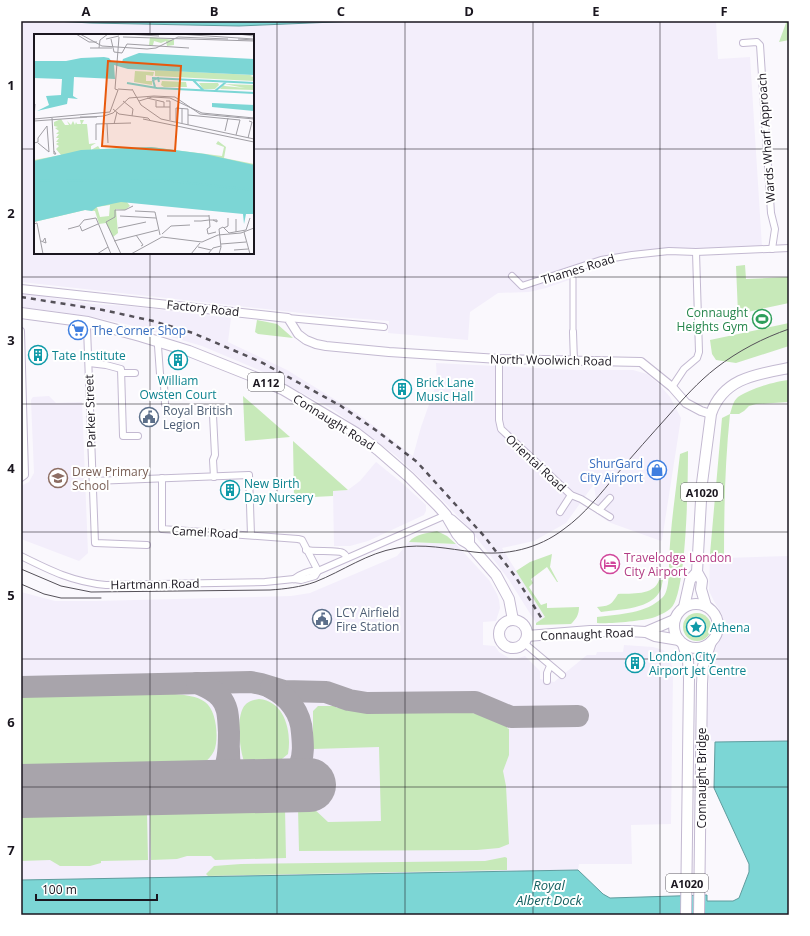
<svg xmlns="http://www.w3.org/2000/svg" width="810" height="936" font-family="'Open Sans',sans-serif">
<rect width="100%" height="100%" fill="#faf8fd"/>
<g fill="#f3eefb" fill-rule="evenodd">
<path d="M21,21L239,26L358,21H716L718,59L750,57L762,247L660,249L620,254L574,274L569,280L546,288L529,292L498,293L470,312L468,340L388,333L389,321L337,317L21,282ZM35,35H253V253H35Z"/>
<polygon points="21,293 93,304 127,306 231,318 228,342 287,370 357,413 413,456 421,427 437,382 436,363 577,370 633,370 647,374 659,384 670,397 681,418 662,540 661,541 611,523 598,515 594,484 566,523 534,541 502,548 545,617 536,623 509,580 487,551 467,526 432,489 395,455 332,409 259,370 202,346 134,326 89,316 21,307"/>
<polygon points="49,396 56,403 82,402 88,553 79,561 21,539 21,486 29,482 34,473 31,400 33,397"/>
<polygon points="376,462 402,483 426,505 426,511 424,515 368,541 350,546 334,546 333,491 348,490 360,481"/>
<polygon points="409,542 456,544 489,580 497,594 499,600 500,608 496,621 483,622 483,645 495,646 499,652 509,658 515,659 525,656 540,671 540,679 554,682 587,655 596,655 597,652 623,652 624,645 653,647 663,650 669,655 671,662 673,674 671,824 631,825 632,864 579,864 578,870 21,880 21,592 55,601 95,601 291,596 310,593 397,556"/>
<polygon points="710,554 724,558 789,556 789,741 715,742 707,739 709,672 715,650 722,633 722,614 715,603 709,591"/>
</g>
<g fill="#c7e9b9">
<polygon points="784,21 789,21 789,40 779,42 786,23"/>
<polygon points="745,265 746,279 789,277 789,303 738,314 736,266"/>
<polygon points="257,320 277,324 293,338 258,334 255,332"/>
<polygon points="789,323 789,346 736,363 716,360 712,354 710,340"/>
<path d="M789,380V402L756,404L749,406L744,411L739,414H730C725,462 724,510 724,558L710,554L722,418L730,414C732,408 733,401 738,397C749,389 776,381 789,380Z"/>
<polygon points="243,396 290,437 245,441"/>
<polygon points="293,441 348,490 333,491 333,496 294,498"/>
<path d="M688,451C688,477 687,594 671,608C667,612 658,616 652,618C640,621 610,624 597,623V617C620,614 646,614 663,597C669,591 669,572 669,564C670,527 676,491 680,454Z"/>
<path d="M437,531L447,536L456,544L409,542C415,534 428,533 437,531Z"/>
<path d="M552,554L550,567L558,582H557L547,567L531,579L533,583L529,587L541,605L547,603V608L579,607C579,615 576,619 571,624L536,625V623L545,617L516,571L530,562Z"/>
<path d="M659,580H663C662,583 662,586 661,589C652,610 620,609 601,612L597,607C610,606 611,605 618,594C631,593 654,596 659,580Z"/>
<circle cx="697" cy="627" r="14"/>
<path d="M175,693V694C185,695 197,696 205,702C217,710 219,740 214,751C211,757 206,761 202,766L21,770V696Z"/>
<path d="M259,699C285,701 292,732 288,754L277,763L245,764C240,752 236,721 243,708C246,702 253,700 259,699Z"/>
<polygon points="318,706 334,706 337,708 341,708 342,709 386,712 463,711 477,714 507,726 507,728 509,729 509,755 503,771 506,786 509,844 499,848 477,850 299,851 298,808 312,807 328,822 381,821 379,747 313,749 313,711"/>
<polygon points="285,808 286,858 215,860 211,856 187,856 177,859 151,860 150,811"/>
<polygon points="147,811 148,860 101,861 101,863 90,866 60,866 50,860 21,861 21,813"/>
<polygon points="505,857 507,858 507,870 208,876 206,874 214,866 241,864 485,861"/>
</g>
<g fill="#7cd6d5" stroke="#5f9c9e">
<polygon points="55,21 358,21 239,26 91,23"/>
<polygon points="789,741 789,915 21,915 21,880 578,870 603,894 610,898 707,895 707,901 733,901 739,898 749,872 749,864 714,788 715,742"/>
</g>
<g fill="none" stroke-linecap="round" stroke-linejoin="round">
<g stroke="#a8a4ab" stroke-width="22">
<polyline points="21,687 251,682 261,684 284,691 326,692 349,700 367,703 475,702 511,717 578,716"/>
<path d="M229,751C229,760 229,770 235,777C251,797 291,785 300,764C304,754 303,744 302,733C301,713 289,697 271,688"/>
<path d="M195,788C228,779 229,763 229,732C228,719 229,707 220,697C214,690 206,687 197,683"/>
</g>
<polyline stroke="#a8a4ab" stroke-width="54" points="21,791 309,785"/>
<g stroke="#c3b9d1" stroke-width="7">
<polyline id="pedestrian" points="571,270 573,278 573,332"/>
</g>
<g stroke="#c3b9d1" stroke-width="8">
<g id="minor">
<polyline points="743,43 757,42 760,45 771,213 775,229 772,249"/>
<polyline points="512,276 522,286 601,260 632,255 669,251 696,252 789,248"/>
<polyline points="288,318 384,327"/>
<polyline points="88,322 87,328 95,543 147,545"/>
<polyline points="21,331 25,475 21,478"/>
<polyline points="573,332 574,362"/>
<polyline points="160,342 158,346 160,374 164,385 165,404"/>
<polyline points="499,359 499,420 501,429 571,495 581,499 610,517"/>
<polyline points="89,363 106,365 121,369 123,436 138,436"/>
<polyline points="122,373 135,373"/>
<polyline points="672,387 684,369 697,358 699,352 696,252"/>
<polyline points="213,415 215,455 213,460 214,477"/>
<polyline points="162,478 162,529 298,539 302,540 318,571"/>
<polyline points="93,481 249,475 251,535"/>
<polyline points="599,510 610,498"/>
<polyline points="560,512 571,495"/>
<path d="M306,550C314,552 339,550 343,553C345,554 346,556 347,558"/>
<path d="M21,556C51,571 73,582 106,585L265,582L294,579L301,580L315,576L318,571"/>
<path d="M294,579C301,574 310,570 318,571L446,515"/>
<polyline points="524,643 562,675"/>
<polyline points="547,681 547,673 550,666"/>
</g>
</g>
<g stroke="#c3b9d1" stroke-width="10">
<polyline id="tertiary" points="21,289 288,318 298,334 306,340 316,344 326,346 389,352 499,359 641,362 672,387 686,403 701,411 711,414"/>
</g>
<g stroke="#c3b9d1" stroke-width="12">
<g id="primary">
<polyline points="21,313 88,322 140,336 189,351 257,378 284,390 356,433 378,450 409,477 438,506 446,515 457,534 462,540 469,544 496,575 509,599 513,620"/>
<polyline points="451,520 469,536 469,544"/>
<circle cx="696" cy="626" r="22"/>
<path d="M706,606L701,589L702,581L697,572L702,483L711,414C723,378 757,374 789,368"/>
<polyline points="684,607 690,580 697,572"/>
<circle cx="513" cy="634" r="14"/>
<polyline points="646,632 674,620"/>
<polyline points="527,636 590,631 628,631 646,632 655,636 679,640"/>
<polyline points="683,644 688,660 689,679 686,915"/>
<polyline points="699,915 702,684 703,666 711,642"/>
</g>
</g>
<use href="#pedestrian" stroke="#fff" stroke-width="5"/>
<use href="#minor" stroke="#fff" stroke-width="6"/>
<use href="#tertiary" stroke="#fff" stroke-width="8"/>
<use href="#primary" stroke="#fff" stroke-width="10"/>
<g stroke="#555159" stroke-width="1">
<path d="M21,569L61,586L91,592L270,590C285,589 301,587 315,582C343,571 367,553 397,548C423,543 448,549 474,552C506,556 538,549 564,529C585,514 601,493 617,474C634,454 651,435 668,416C683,399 698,382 716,368C738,351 763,338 789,329"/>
<polyline points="21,584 44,594 61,598 101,598"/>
</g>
<polyline stroke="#555159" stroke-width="2.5" stroke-dasharray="5 5" stroke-linecap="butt" points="21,297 103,310 153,321 193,333 261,362 341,406 377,431 417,462 484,536 515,576 542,619"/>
</g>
<path fill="none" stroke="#1a161f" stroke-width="1" stroke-opacity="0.55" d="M150,21V35M277,21V915M405,21V915M533,21V915M660,21V915M21,149H35M253,149H789M150,253V915M21,277H789M21,404H789M21,532H789M21,659H789M21,787H789"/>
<defs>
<g id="stadium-ring" transform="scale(1)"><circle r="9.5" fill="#fff" stroke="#2e9e5b" stroke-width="1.5"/><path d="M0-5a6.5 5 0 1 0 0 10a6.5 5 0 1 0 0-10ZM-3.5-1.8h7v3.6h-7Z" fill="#2e9e5b"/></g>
<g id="supermarket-ring" transform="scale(1)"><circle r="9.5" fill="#fff" stroke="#3f7fe0" stroke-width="1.5"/><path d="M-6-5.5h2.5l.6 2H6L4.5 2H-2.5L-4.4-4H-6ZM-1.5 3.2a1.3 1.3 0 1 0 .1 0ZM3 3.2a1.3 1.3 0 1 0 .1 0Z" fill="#3f7fe0"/></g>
<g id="building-ring" transform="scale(1)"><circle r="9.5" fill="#fff" stroke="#0f9aa8" stroke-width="1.5"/><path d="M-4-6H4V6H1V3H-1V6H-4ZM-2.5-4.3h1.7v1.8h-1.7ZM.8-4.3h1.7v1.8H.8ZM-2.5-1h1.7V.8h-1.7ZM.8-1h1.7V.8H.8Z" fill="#0f9aa8"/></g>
<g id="civic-ring" transform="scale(1)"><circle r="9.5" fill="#fff" stroke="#5c6f8a" stroke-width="1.5"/><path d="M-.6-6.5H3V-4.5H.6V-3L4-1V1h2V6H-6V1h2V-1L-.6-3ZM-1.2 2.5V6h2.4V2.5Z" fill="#5c6f8a"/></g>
<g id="shop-ring" transform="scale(1)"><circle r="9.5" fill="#fff" stroke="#3f7fe0" stroke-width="1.5"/><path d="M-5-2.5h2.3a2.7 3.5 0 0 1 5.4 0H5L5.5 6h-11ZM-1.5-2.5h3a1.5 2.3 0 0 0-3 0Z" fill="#3f7fe0"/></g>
<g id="school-ring" transform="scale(1)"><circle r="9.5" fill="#fff" stroke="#8d6e63" stroke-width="1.5"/><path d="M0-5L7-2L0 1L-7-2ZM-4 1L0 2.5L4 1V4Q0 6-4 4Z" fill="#8d6e63"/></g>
<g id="hotel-ring" transform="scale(1)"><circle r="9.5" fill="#fff" stroke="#d1479c" stroke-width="1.5"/><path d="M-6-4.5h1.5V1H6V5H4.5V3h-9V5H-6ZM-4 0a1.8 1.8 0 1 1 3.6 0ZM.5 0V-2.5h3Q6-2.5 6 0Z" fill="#d1479c"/></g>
<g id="sight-ring" transform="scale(1)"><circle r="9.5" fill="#fff" stroke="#0f9aa8" stroke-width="1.5"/><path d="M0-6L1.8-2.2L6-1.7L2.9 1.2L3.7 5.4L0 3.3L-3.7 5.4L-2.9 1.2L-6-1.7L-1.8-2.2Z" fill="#0f9aa8"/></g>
</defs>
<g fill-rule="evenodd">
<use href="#stadium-ring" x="762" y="319"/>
<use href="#supermarket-ring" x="78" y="330"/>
<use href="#building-ring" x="38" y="355"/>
<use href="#building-ring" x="178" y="360"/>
<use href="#building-ring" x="402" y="389"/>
<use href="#civic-ring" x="149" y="417"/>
<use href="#shop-ring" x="657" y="470"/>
<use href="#school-ring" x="58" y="478"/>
<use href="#building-ring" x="230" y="490"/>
<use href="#hotel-ring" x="610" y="564"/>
<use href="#civic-ring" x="322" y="619"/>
<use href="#sight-ring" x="696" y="627"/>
<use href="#building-ring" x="635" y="663"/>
</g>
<g text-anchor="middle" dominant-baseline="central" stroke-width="4" stroke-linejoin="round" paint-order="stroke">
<g fill="#fff" stroke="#5f5c62" stroke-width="1">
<rect x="248" y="373" width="36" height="18" rx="3"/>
<rect x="681" y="483" width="42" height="18" rx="3"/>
<rect x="666" y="874" width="42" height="18" rx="3"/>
</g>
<g font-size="11" font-weight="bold" fill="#1a161f">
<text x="266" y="382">A112</text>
<text x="702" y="492">A1020</text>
<text x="687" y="883">A1020</text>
</g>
<g font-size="12" fill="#1a161f" stroke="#fff">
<text transform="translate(766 138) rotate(-94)">Wards Wharf Approach</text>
<text transform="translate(578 269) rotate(-17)">Thames Road</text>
<text transform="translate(203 308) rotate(6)">Factory Road</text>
<text transform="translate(551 360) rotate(1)">North Woolwich Road</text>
<text transform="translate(90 411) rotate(-92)">Parker Street</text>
<text transform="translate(334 422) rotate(32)">Connaught Road</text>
<text transform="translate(536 463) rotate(43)">Oriental Road</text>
<text transform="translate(205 532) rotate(3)">Camel Road</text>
<text transform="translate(155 584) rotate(-1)">Hartmann Road</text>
<text transform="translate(587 634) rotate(-2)">Connaught Road</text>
<text transform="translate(701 778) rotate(-90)">Connaught Bridge</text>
</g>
<g font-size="12" fill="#27864d" stroke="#fff" text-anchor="end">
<text x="748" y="312">Connaught<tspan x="748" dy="14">Heights Gym</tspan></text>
</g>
<g font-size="12" fill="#366cbe" stroke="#fff" text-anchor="start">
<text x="92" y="330">The Corner Shop</text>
<text x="643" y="463" text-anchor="end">ShurGard<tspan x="643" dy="14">City Airport</tspan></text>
</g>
<g font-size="12" fill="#0d838f" stroke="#fff" text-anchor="start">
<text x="52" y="355">Tate Institute</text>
<text x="178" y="380" text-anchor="middle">William<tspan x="178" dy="14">Owsten Court</tspan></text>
<text x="416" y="382">Brick Lane<tspan x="416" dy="14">Music Hall</tspan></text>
<text x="244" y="483">New Birth<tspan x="244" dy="14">Day Nursery</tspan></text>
<text x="710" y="627">Athena</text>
<text x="649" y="656">London City<tspan x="649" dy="14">Airport Jet Centre</tspan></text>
</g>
<g font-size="12" fill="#4e5e75" stroke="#fff" text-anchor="start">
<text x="163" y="410">Royal British<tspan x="163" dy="14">Legion</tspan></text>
<text x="336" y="612">LCY Airfield<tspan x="336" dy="14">Fire Station</tspan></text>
</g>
<g font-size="12" fill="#785e54" stroke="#fff" text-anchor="start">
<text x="72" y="471">Drew Primary<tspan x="72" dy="14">School</tspan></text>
</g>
<g font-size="12" fill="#b23c85" stroke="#fff" text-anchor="start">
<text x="624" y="557">Travelodge London<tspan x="624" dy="14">City Airport</tspan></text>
</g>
<g font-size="13" font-style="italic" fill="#146060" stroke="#fff">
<text x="549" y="885">Royal<tspan x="549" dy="15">Albert Dock</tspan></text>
</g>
</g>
<g transform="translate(34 34)">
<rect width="220" height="220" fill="#faf8fd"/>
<path d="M116,3L140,6V11L133,12L132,7L127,9L120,7L119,11H115ZM101,35L219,41L216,42L220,43V47L121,42V37ZM101,37L120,38L119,42L112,41V47H118V51L100,48ZM128,47L152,48L153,53H130L127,51ZM165,49H184L185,51L181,55H169ZM190,50L220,51V56L186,55L189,51L191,52L211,54ZM27,85L31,91H35L33,87L37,91L39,87L41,91L42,88L43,90H47L46,86H50L48,90H53L55,110L62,109L57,112V116L64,112L66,115L117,113L188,122L190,113L182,110L184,107L192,113L190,124L220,130V133L0,138V126L27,121L22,115L25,112L22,110L25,108H22L25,104H22L25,100H22L25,97L21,94L24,93L20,92V88ZM87,167L220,177V180L93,168L96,172L91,176L82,175L84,199L79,203L72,189L65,190L61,177L51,176L0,188V182ZM76,171L75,182L66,183L63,173Z" fill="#c7e9b9" fill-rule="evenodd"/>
<path d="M105,19L220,25V41L94,35L80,31L81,45L40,43L39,62L44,65L34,64L33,70L3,77L15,71L12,62L27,61L28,45L0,44V27H32L47,24L70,23L75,24L78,28H88L89,25ZM178,69L220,71V77L178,73ZM117,113L171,120L220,131V180H212L210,190L209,180L87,168L63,173L58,177L51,176L0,188V127L47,116Z" fill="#7cd6d5"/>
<path fill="none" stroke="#7cd6d5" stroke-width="2" d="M118,44L220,49M159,46L169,56M93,49L123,54L220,59M121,53L119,46L124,44L125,48M181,57L192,48M0,147L128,146L220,156"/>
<path fill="none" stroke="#a09ea4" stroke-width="1" d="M42,0L55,8H63M46,0L68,12L113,15L122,14L144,3L194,5M92,0L125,2M144,0L220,5M204,0L220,2M89,3L220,7M72,5L85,2M77,5L80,18L88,19L93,10L155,14M204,5L220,6M56,14H78M65,14L66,6L74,0M81,55L85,3M84,55L98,56M98,55L107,71L127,85L220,105M113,64L130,68V73M89,67L99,75L98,82M105,67L118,63L136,64L168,79L220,84M122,67V73H136M132,67H136V86M79,75L85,80L114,84L117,87M154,81L206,86L202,101M46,83H63M18,84L20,120H22L20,117M0,85L1,70M0,85L76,78L84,56L81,55M109,85L220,108M0,87L70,82L79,79L95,64L120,62L141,63L166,80L220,85M142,88V74L154,75V91M148,89V74M73,90L74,109M80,90L83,78M13,92L15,118M191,97L194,84M214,104L218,88L215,87M62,106V90L97,89M0,109L4,108V104L13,92M4,109L15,118M101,177L121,178M121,178L126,201M175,181L176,193M86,182L122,184M133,182H175M202,185V198M160,187H167L175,186H183V188L179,186M72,188L81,183V176H91L99,172M72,188L87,220M0,190L3,189L9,220M46,192L48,197L64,190M176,193L173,195L174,200L182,198M84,194L112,188M190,194L194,192V184M34,195L45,192L50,186L62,184L77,220M185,195L189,193L195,199L212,196L216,184M210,198L216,220M128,200L137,192L156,191M102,201L109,211L107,212M7,207L12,209L11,204L9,207M80,207L124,196M187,210L212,208M164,213L177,216M200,216L214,215M63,220L74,213M97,220L128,203L168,208L184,201L207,199L220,194M157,220L166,209M174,220L179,214L187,212M185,220L187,213L185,195"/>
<path fill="#e8590c" fill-opacity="0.15" stroke="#e8590c" stroke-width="2" d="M74,27L147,32L141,117L68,112Z"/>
<rect width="220" height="220" fill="none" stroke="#1a161f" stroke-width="2"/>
</g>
<rect width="810" height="936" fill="none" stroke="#ffffff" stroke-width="44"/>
<path d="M36 894v6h121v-6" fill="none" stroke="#1a161f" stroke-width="2"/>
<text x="42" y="894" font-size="12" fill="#1a161f" stroke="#ffffff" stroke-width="3" paint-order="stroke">100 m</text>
<rect x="22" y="22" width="766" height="892" fill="none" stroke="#1a161f" stroke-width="1.5"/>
<g font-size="13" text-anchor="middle" font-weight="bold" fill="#1a161f">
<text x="86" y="16">A</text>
<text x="214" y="16">B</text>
<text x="341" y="16">C</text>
<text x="469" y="16">D</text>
<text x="596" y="16">E</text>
<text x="724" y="16">F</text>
<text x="11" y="90">1</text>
<text x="11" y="218">2</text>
<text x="11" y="345">3</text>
<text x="11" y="473">4</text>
<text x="11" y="600">5</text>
<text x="11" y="727">6</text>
<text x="11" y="855">7</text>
</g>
</svg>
